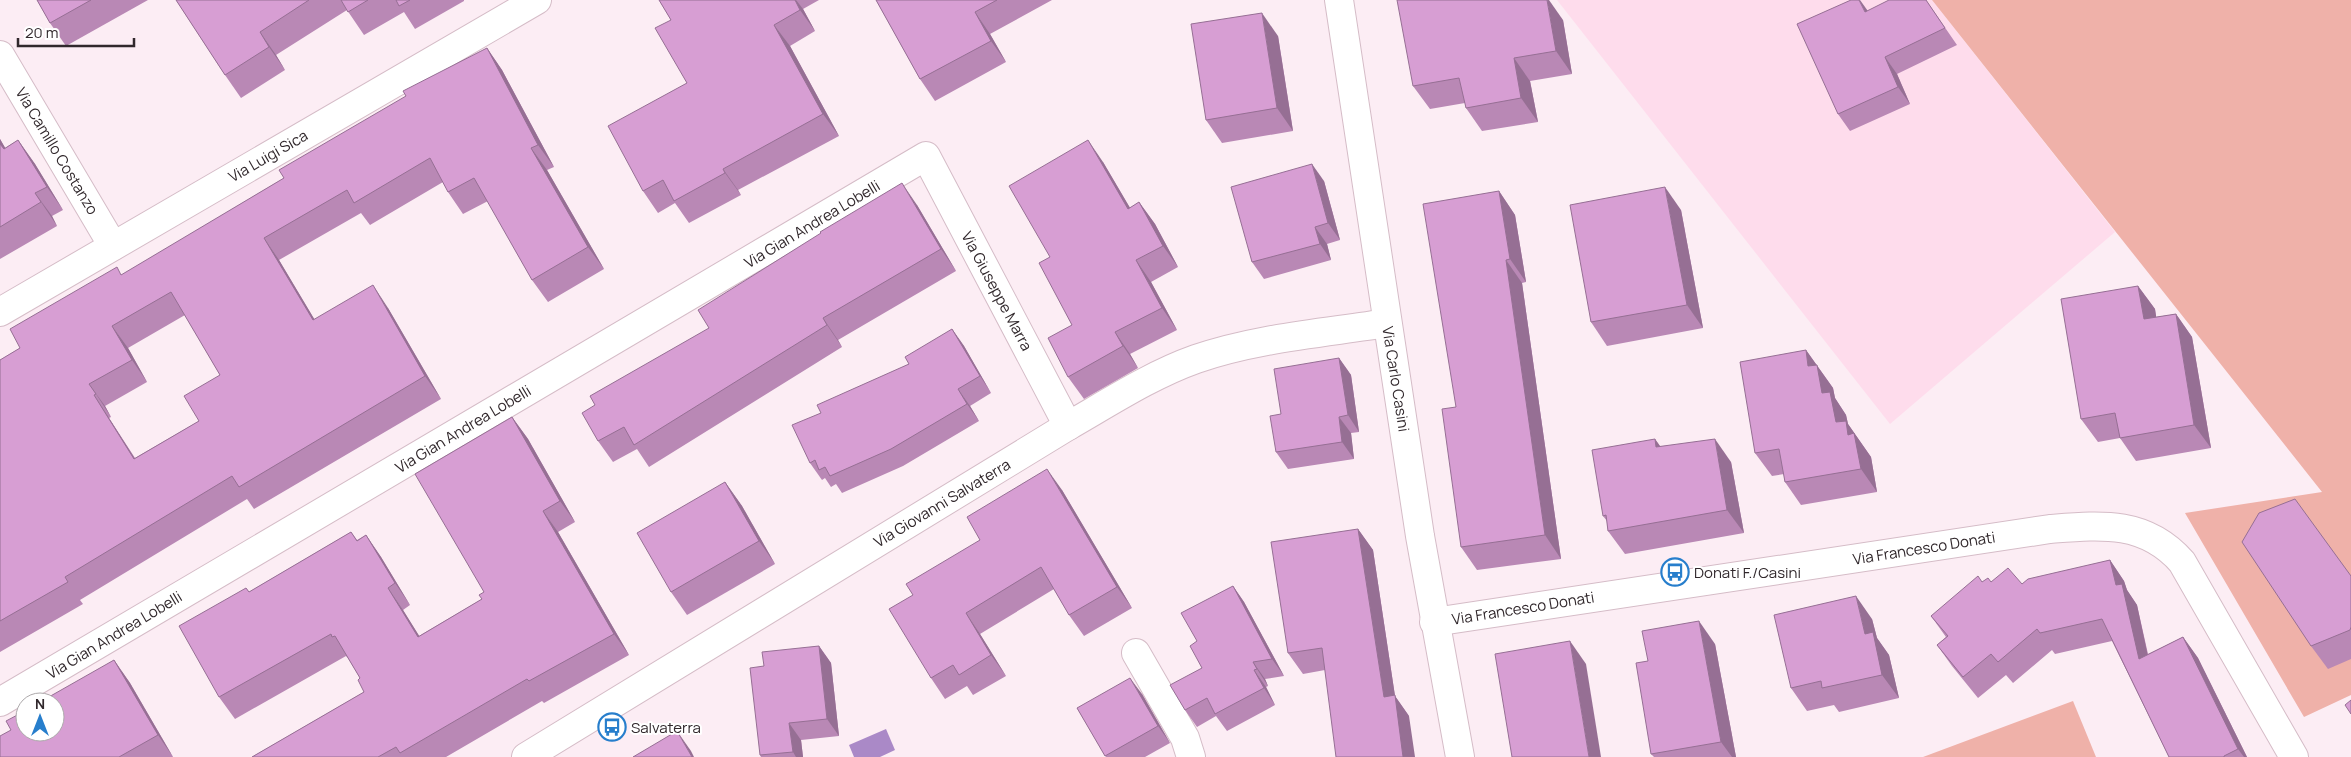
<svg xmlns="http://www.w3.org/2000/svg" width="2351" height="757" font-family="Manrope,sans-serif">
<rect width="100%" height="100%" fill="#fcedf4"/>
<polygon fill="#fedcec" points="1557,0 1932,0 2115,232 1890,424"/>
<g fill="#efb1a9">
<polygon points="1932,0 2351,0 2351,695 2304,717 2185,513 2322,492"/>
<polygon points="2073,701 2096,757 1923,757"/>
</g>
<polygon fill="#aa89c7" points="886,729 895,750 880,757 854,757 849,745"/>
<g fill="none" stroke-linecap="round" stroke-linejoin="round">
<g stroke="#d5bcc7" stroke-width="30">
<g id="minor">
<polyline points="1339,0 1420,536 1460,757"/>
<polyline points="0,55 113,246"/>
<polyline points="0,312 537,0"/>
<path d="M1434,622L2050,529C2100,525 2145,520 2182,562L2294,757"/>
<polyline points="1136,653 1185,738 1191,757"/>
<polyline points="0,702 926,156 1068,426"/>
<path d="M526,757L1068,426C1110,402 1151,375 1196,359C1257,338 1324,333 1387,323"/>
</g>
</g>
<use href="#minor" stroke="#fff" stroke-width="28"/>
</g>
<g fill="#b988b5" fill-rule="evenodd">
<polygon points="37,0 148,0 66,46 50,23"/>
<polygon points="176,0 464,0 464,1 415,29 404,12 364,35 347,10 276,55 285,70 241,98 225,75"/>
<polygon points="659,0 819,0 803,9 815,31 790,46 839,136 738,190 741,195 689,223 675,203 658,213 643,191 687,83 671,20"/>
<polygon points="876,0 1052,0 990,34 1006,62 935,101 920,79"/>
<polygon points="1926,0 1957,45 1897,74 1910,104 1850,131 1838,114 1867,11"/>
<polygon points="1563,20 1572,74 1530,81 1538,122 1482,131 1466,108 1465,103 1430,109 1413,86"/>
<polygon points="1278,36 1293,131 1222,143 1206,120"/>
<path d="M487,48L502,70L554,167L547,170L604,269L548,302L532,280L488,201L463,214L448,192L443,182L370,225L361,213L279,260L314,319L388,308L441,399L254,509L247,499L80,600L83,604L0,652V360L20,348L122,275L284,178ZM185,315L220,375L199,421L135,458L109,418L111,417L105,406L147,382L128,348Z"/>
<polygon points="0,139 5,148 18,140 35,164 63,210 52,216 57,226 0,259"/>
<polygon points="1103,162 1130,208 1139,202 1155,224 1178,267 1151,282 1177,330 1130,354 1138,368 1084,399 1068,377 1072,325 1050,257"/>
<polygon points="1324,181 1340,240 1327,244 1331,260 1264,279 1252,262"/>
<polygon points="1499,191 1515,215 1526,282 1522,283 1561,559 1477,570 1461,547 1456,407"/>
<polygon points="917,205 956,271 838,340 842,347 649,467 637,449 613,462 598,441 709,328"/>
<polygon points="1681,210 1703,328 1607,346 1591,322"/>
<polygon points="2138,286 2155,309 2156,317 2176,314 2192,337 2211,448 2136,461 2120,438 2098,442 2081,419"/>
<polygon points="952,329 964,346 991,393 970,406 979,421 903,466 842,493 836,484 831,487 825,478 822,480 810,463 821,413 909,364"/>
<polygon points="1806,350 1833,388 1835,398 1846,415 1848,424 1871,457 1877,492 1801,505 1785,482 1784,474 1772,476 1755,453"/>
<polygon points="1339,358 1351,375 1359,432 1351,433 1354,459 1288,469 1276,452 1281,414"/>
<polygon points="512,417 528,439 575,522 558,532 629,655 544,703 542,701 446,757 252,757 364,692 360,678 348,658 346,656 235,719 219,697 246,588 249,592 351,532 357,540 366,535 381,557 410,605 403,610 419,636 482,599 484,592"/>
<polygon points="1655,439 1660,446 1731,462 1744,533 1625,554 1608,531 1607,521 1603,516"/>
<polygon points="725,482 742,506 775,564 687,615 671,592"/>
<polygon points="1062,490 1132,608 1084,636 1069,615 1054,589 980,634 1006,676 973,695 967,686 945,699 931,678 913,595 980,540"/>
<polygon points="1358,529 1373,550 1395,696 1409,716 1325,670 1303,674 1288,653"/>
<polygon points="2110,560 2124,581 2127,590 2137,605 2148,654 2183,637 2198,658 2247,757 2169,757 2112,641 2055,654 2052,650 2013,683 2006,675 1978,698 1952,666 1937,645 1946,637 1931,616 1982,582 2022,584"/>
<polygon points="2351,576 2351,659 2328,669 2311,646"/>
<polygon points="1233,586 1244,602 1284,676 1265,679 1268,686 1266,687 1275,705 1227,731 1216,716 1197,727 1185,710 1202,668 1197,641"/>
<polygon points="1872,619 1877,638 1889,655 1899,698 1839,712 1834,705 1807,711 1791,688"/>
<polygon points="1715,644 1736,757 1654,757 1651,754"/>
<polygon points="819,646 831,663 839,736 801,740 803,757 761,757 760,755 764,666"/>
<polygon points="114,660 130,683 173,757 0,757 11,730"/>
<polygon points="1142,694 1170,743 1145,757 1106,757 1077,708"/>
</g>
<g fill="#966f94">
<polygon points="795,0 796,0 803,9 815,31 800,10"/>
<polygon points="1547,0 1549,0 1563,20 1572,74 1556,51"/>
<polygon points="1859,0 1860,0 1870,14 1865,12"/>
<polygon points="975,12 990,34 1006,62 991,41"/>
<polygon points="1262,13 1278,36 1293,131 1277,108"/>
<polygon points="774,25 790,46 839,136 823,114"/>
<polygon points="260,32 276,55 285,70 269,47"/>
<polygon points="487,48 502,70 554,167 538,145"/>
<polygon points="1885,57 1897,74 1910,104 1898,87"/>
<polygon points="1514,58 1530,81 1538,122 1521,98"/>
<polygon points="0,139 20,173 4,149 0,144"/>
<polygon points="18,140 35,164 63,210 47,187"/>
<polygon points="1088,140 1103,162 1143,230 1128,209"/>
<polygon points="531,148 547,170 604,269 588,247"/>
<polygon points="1312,164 1324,181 1340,240 1328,223"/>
<polygon points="723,169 738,190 741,195 725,173"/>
<polygon points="902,183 917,205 956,271 941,249"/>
<polygon points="1665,187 1681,210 1703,328 1687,305"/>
<polygon points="1499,191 1515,215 1526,282 1510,259"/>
<polygon points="35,193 52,216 57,226"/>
<polygon points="1139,202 1155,224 1178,267 1163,246"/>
<polygon points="1315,227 1327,244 1331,260 1320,244"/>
<polygon points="264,238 279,260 328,342 313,320"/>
<polygon points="1136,260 1151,282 1177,330 1162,308"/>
<polygon points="1506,260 1522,283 1561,559 1545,535"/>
<polygon points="373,285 388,308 441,399 425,376"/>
<polygon points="2138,286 2155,309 2160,342 2144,319"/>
<polygon points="2176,314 2192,337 2211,448 2194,425"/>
<polygon points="823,318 838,340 842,347 827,325"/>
<polygon points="112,326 128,348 147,382 132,360"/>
<polygon points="952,329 964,346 991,393 980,376"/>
<polygon points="1115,332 1130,354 1138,368 1123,346"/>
<polygon points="1806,350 1833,388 1835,398 1846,415 1848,424 1871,457 1877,492 1861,469 1836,422 1808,366"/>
<polygon points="1339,358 1351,375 1359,432 1348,415"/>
<polygon points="89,384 105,406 111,417 96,394"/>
<polygon points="958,389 970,406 979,421 967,404"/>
<polygon points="94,395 109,418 149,481 134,459"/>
<polygon points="512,417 528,439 575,522 560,501"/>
<polygon points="1339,417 1351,433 1354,459 1342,442"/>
<polygon points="1655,439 1671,462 1656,447"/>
<polygon points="1715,439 1731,462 1744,533 1727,510"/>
<polygon points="1047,469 1062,490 1132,608 1117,587"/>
<polygon points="725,482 742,506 775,564 759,541"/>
<polygon points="543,511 558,532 629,655 614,634"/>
<polygon points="1358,529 1373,550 1395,696 1409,716 1415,757 1403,757 1384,697"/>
<polygon points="366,535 381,557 410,605 395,583"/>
<polygon points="2110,560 2124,581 2127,590 2137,605 2153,680 2139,659 2116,585"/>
<polygon points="1233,586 1244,602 1284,676 1272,659"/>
<polygon points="388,588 403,610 433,658 418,637"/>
<polygon points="1856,596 1872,619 1877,638 1889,655 1899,698 1882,675 1865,634"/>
<polygon points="966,613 980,634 1006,676 991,655"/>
<polygon points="1699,621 1715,644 1736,757 1732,757 1721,742"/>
<polygon points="2183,637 2198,658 2247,757 2244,757 2238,749"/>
<polygon points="1570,641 1586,664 1601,757 1589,757"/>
<polygon points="819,646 831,663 839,736 827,719"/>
<polygon points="114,660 130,683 173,757 158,735"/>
<polygon points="1253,662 1265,679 1268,686 1257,669"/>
<polygon points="1254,670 1266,687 1275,705 1264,688"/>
<polygon points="1130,678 1142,694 1170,743 1158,726"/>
<polygon points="789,723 801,740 803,757 796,757 793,752"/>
<polygon points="677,731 691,751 694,757 692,757"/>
</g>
<g fill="#d79ed3" stroke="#966f94" fill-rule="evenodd">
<polygon points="37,0 91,0 50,23"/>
<polygon points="176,0 309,0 260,32 269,47 225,75"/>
<polygon points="341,0 368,0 348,12"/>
<polygon points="396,0 410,0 399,6"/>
<polygon points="659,0 795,0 800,10 774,25 823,114 723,169 725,173 674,201 663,180 643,191 608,126 687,83 655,28 671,20"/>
<polygon points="876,0 997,0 975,12 991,41 920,79"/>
<polygon points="1397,0 1547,0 1556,51 1514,58 1521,98 1466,108 1459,78 1413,86"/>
<polygon points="1851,0 1859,0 1865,12 1889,0 1926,0 1945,28 1885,57 1898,87 1838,114 1797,24"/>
<polygon points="1262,13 1277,108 1206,120 1191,24"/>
<path d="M487,48L538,145L531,148L588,247L532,280L474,178L448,192L430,158L354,203L347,190L264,238L313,320L373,285L425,376L239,487L232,476L65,577L68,582L0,621V360L20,348L10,329L117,267L121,275L284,178L279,170L406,96L403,91ZM171,292L220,375L184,396L199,421L134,459L94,395L96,394L89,384L132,360L112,326Z"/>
<polygon points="18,140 47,187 35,193 41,202 0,227 0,144 4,149"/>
<polygon points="1088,140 1128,209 1139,202 1163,246 1136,260 1162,308 1115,332 1123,346 1068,377 1048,338 1072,325 1039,263 1050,257 1009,186"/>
<polygon points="1312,164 1328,223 1315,227 1320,244 1252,262 1231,187"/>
<polygon points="902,183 941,249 823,318 827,325 634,445 624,427 598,441 582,413 595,405 590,396 709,328 698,310 821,233 820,232"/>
<polygon points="1665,187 1687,305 1591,322 1570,205"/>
<polygon points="1499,191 1510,259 1506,260 1545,535 1461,547 1442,409 1456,407 1423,204"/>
<polygon points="2138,286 2144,319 2176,314 2194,425 2120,438 2115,413 2081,419 2061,299"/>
<polygon points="952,329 980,376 958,389 967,404 891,449 830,476 825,467 819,470 815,460 810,463 792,425 821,413 817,405 909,364 905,357"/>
<polygon points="1806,350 1808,366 1817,365 1822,393 1830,392 1836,422 1846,421 1848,435 1854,433 1861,469 1785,482 1779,449 1755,453 1740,362"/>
<polygon points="1339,358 1348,415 1339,417 1342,442 1276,452 1270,416 1281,414 1274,369"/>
<polygon points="512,417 560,501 543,511 614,634 529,681 527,679 400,753 396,747 378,757 252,757 364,692 358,680 360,678 335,636 332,637 331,634 219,697 179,626 246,588 249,592 351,532 357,541 366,535 395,583 388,588 418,637 482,599 479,595 484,592 415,474"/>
<polygon points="1655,439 1656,447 1715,439 1727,510 1608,531 1606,515 1603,516 1592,450"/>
<polygon points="1047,469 1117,587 1069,615 1041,567 966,613 991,655 959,675 953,665 931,678 889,609 913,595 906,584 980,540 967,517"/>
<polygon points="725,482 759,541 671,592 637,533"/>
<polygon points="2295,499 2351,576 2351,627 2350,630 2311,646 2242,542 2259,513"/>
<polygon points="1358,529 1384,697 1395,695 1403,757 1336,757 1322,648 1288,653 1271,542"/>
<polygon points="2110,560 2116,585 2122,584 2139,659 2183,637 2238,749 2224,756 2224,757 2169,757 2102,619 2040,633 2037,629 1998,662 1991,654 1963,677 1937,645 1948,636 1931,616 1978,576 1982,582 1988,578 1991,582 2008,568 2022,584 2028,579"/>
<polygon points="1233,586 1272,659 1253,662 1257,669 1254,670 1264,688 1215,714 1207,698 1185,710 1170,685 1202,668 1190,646 1197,641 1181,613"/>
<polygon points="1856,596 1865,634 1873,632 1882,675 1822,688 1821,681 1791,688 1774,615"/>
<polygon points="1699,621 1721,742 1651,754 1636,663 1648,661 1642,631"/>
<polygon points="1570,641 1589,757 1512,757 1495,654"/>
<polygon points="819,646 827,719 789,723 793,752 760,755 750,668 764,666 762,652"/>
<polygon points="114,660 158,735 119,757 0,757 0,736 11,730 6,721 25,711 25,732 55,732 55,702 40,702"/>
<polygon points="1130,678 1158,726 1105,756 1077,708"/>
<polygon points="2351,700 2351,714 2345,705"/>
<polygon points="677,731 692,757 633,757"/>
</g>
<defs>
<g id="bus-ring" transform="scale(1.4375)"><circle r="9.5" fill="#fff" stroke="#277ecc" stroke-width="1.5"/><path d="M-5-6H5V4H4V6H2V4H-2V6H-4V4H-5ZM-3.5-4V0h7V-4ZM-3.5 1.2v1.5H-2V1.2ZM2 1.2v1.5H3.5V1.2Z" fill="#277ecc"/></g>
</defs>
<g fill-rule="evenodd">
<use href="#bus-ring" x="1675" y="572"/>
<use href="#bus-ring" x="612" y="727"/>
</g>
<g text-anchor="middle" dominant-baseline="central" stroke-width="4" stroke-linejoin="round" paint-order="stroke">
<g font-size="15" fill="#31282c" stroke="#fff">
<text transform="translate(57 151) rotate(59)">Via Camillo Costanzo</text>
<text transform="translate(268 156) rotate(-30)">Via Luigi Sica</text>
<text transform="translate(812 224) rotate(-31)">Via Gian Andrea Lobelli</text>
<text transform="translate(997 291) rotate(62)">Via Giuseppe Marra</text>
<text transform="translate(1396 379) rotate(81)">Via Carlo Casini</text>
<text transform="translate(463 429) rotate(-31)">Via Gian Andrea Lobelli</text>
<text transform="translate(942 503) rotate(-31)">Via Giovanni Salvaterra</text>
<text transform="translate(1924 548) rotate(-9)">Via Francesco Donati</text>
<text transform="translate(1523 608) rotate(-9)">Via Francesco Donati</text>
<text transform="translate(114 635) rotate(-31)">Via Gian Andrea Lobelli</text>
</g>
<g font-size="15" fill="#31282c" stroke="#fff" text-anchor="start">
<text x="1694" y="572">Donati F./Casini</text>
<text x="631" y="727">Salvaterra</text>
</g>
</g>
<g transform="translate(40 717)"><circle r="24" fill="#ffffff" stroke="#ada9ab"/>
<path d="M0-4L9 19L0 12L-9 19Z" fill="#277ecc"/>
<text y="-8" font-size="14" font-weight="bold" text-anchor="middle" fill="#31282c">N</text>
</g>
<path d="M18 38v8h116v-8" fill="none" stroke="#31282c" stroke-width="2.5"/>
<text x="25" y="38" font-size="15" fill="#31282c" stroke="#ffffff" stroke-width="4" paint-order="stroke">20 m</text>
</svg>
